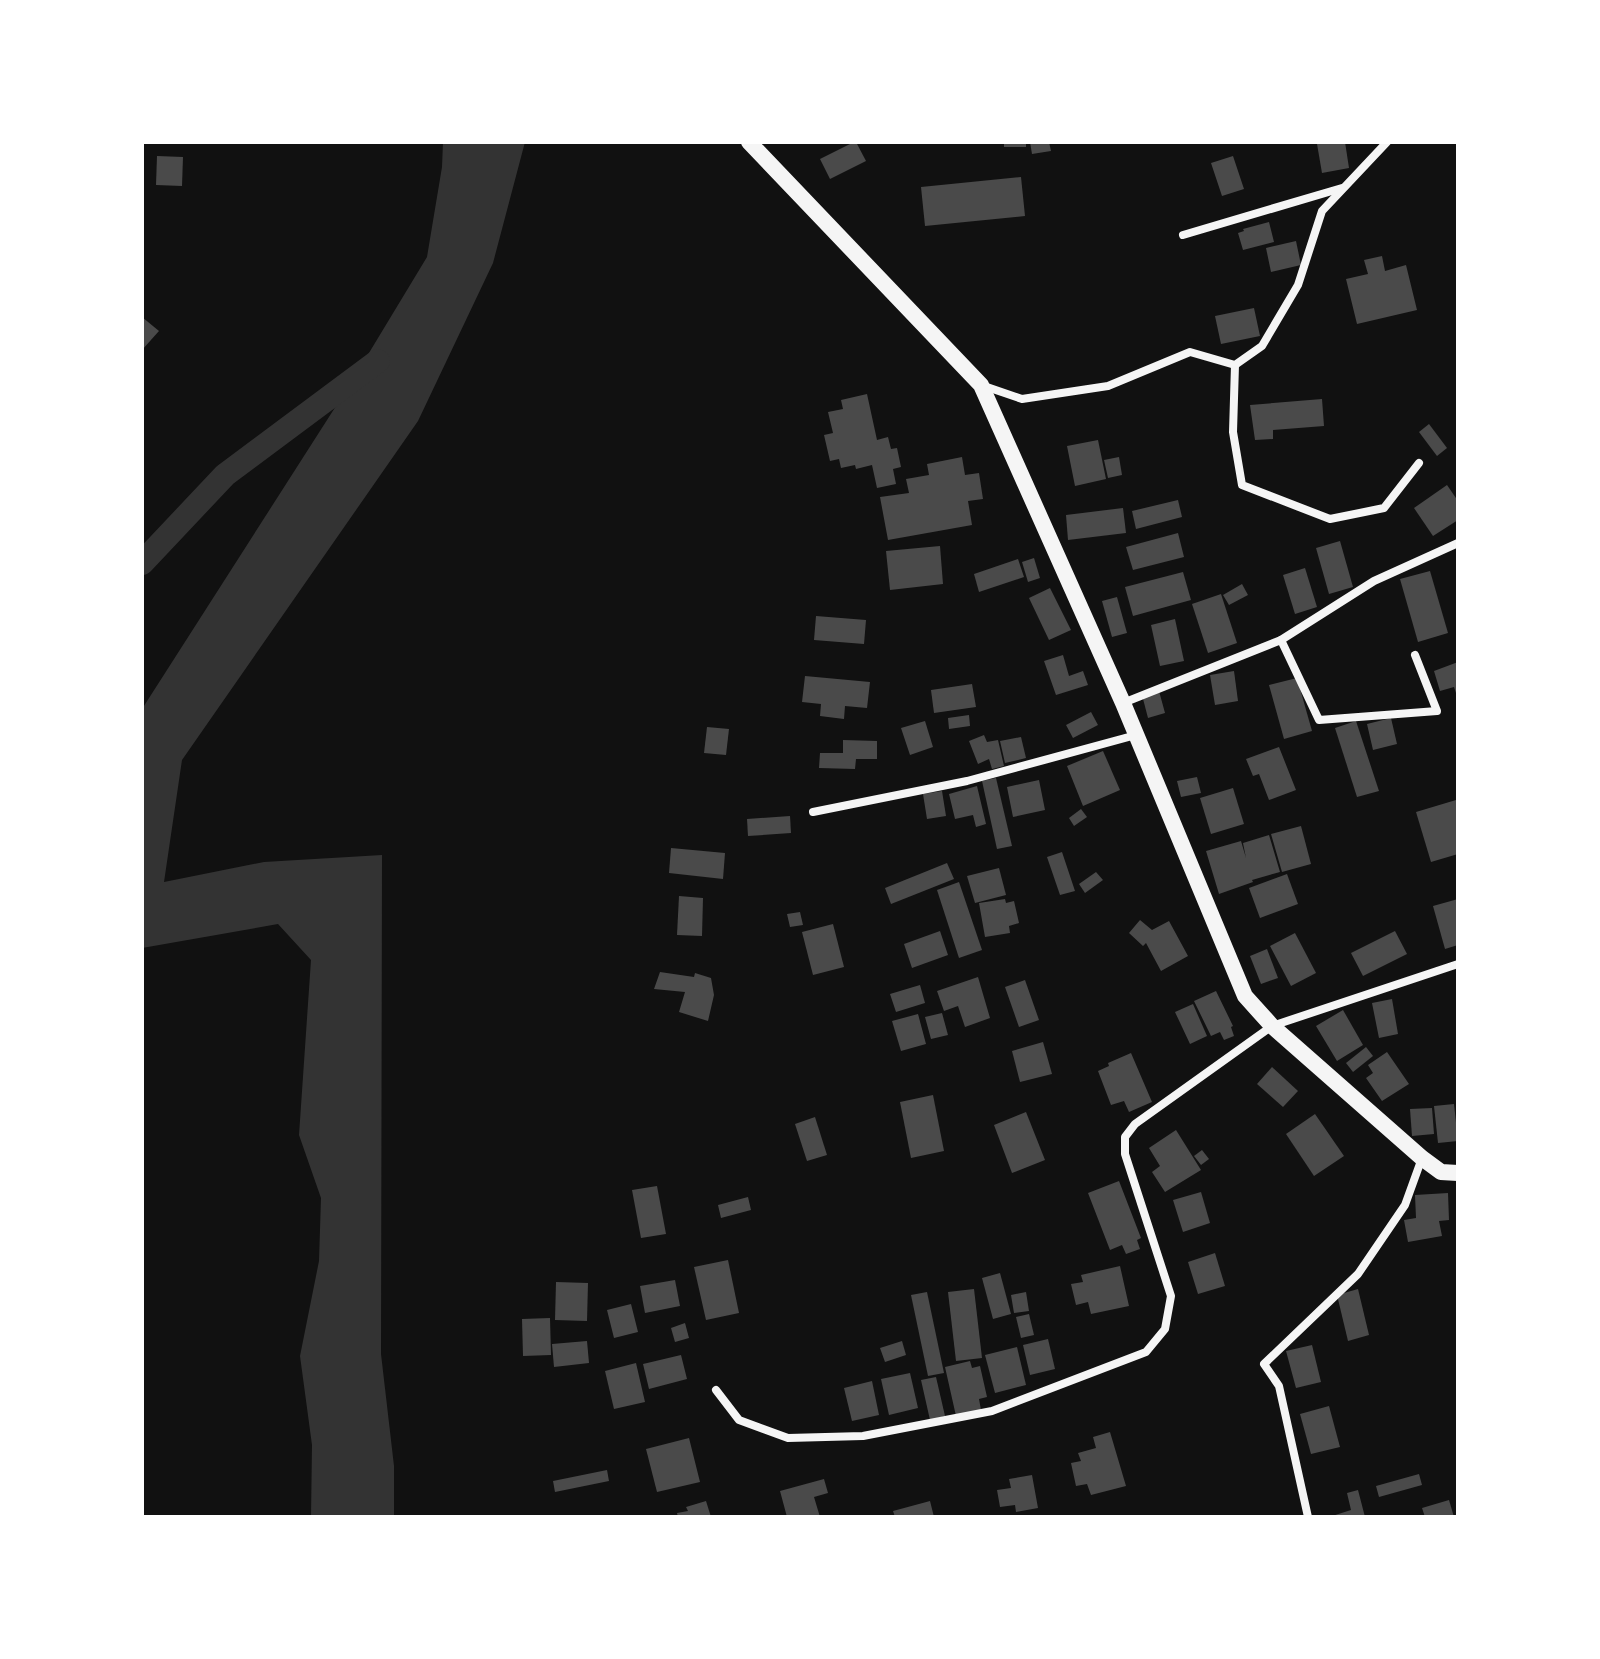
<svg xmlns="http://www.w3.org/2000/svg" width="1600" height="1659" font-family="Literata,serif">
<rect width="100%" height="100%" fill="#111"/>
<polygon fill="#333" points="443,142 525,142 493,263 418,421 182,760 164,882 264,862 382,855 381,1354 394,1466 394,1517 311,1517 312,1445 300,1356 319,1261 321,1198 299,1135 311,960 278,924 142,948 142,709 352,381 427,257 442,167"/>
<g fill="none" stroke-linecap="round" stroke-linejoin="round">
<polyline stroke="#333" stroke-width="24" points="142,563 225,475 378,361"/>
</g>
<g fill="#4a4a4a">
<polygon points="854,142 856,142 866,161 830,179 820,159"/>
<rect x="1004" y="142" width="22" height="5"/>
<polygon points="1030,142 1049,142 1051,151 1032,154"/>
<polygon points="1327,142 1345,142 1349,168 1322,173 1317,144"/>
<polygon points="157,156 183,157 182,186 156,185"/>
<polygon points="1233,156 1244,189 1222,196 1211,163"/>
<polygon points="1021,177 1025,216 925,226 921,187"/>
<polygon points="1269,222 1274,242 1243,250 1238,233 1244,231 1243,229"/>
<polygon points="1296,241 1301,265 1271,272 1266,248"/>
<polygon points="1382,256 1385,271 1406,265 1417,310 1357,324 1346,279 1368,274 1364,260"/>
<polygon points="1254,308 1260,336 1221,344 1215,316"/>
<polygon points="142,317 159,331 142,350"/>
<polygon points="867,394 877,440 888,437 891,449 897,448 901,467 893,469 896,484 877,488 872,465 856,469 855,465 841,468 839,459 830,461 824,435 833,433 828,412 843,409 841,400"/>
<polygon points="1322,399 1324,426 1273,430 1273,439 1255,440 1250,405"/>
<polygon points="1429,424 1447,448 1437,456 1419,432"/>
<polygon points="1098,440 1106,479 1075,486 1067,446"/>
<polygon points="962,457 965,475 979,473 983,499 968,501 972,525 888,540 880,497 909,493 906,479 929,475 927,464"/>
<polygon points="1119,457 1122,475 1108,478 1104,460"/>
<polygon points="1447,485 1458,501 1458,520 1433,536 1414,508"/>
<polygon points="1178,500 1182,517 1136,529 1132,511"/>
<polygon points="1123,508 1126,533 1068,540 1066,515"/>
<polygon points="1178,533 1184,557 1133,570 1126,547"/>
<polygon points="1340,541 1353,587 1329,594 1316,548"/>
<polygon points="940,546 943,584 890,590 886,551"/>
<polygon points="1034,558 1040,578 1028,582 1022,562"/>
<polygon points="1018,559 1024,577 979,592 974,574"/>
<polygon points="1305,568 1317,607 1295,614 1283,575"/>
<polygon points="1430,571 1448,633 1418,642 1400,579"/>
<polygon points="1183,572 1191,600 1133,616 1125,587"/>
<polygon points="1242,584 1248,595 1229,605 1223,595"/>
<polygon points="1050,588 1071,630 1049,640 1029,598"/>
<polygon points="1221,594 1237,643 1208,653 1192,604"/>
<polygon points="1117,597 1127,633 1112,637 1102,601"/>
<polygon points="816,616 866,620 864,644 814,640"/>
<polygon points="1175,619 1184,661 1160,666 1151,625"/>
<polygon points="1063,655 1069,676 1083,671 1088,685 1056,695 1044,661"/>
<polygon points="1458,662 1458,696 1457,696 1454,687 1440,691 1434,671"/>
<polygon points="1234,671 1238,701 1215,705 1210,675"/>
<polygon points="805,676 870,682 867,708 845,706 844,719 820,716 821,704 802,702"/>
<polygon points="1297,678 1312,731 1284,739 1269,685"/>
<polygon points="972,684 976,707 934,713 931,690"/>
<polygon points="1159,691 1165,713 1148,718 1142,695"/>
<polygon points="1091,712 1098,725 1073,738 1066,725"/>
<polygon points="969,715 970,726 949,729 948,718"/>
<polygon points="1391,718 1397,744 1373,750 1367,724"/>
<polygon points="925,721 933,747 910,755 901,728"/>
<polygon points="1356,721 1379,791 1357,797 1335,728"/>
<polygon points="707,727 729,729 726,755 704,753"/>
<polygon points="984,735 987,742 998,740 1004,766 992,769 989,759 978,764 969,741"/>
<polygon points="1021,737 1026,758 1005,763 1000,741"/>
<polygon points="843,740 877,741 877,759 856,759 855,769 819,768 820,753 843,753"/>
<polygon points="1279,747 1296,790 1269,800 1259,774 1253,776 1246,759"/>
<polygon points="1103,751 1120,790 1083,806 1067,766"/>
<polygon points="1197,777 1201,793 1181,797 1177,781"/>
<polygon points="996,778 1012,846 997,849 982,781"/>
<polygon points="1039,780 1045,810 1013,817 1007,787"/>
<polygon points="977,786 986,824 976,827 973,815 955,819 949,794"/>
<polygon points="1233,788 1244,824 1211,834 1200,798"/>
<polygon points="942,791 946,816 927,819 923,794"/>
<polygon points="1456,800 1458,854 1431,862 1416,812"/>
<polygon points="1081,809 1087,817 1074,826 1069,818"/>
<polygon points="790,816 791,833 748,836 747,819"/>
<polygon points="1301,826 1311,864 1282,872 1271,834"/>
<polygon points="1269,835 1280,872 1252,880 1253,882 1219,894 1206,851 1241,841 1246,858 1243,843"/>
<polygon points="671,848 725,853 723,879 669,873"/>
<polygon points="1062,852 1075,891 1060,895 1047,857"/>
<polygon points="947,863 954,879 891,904 885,888"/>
<polygon points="999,868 1006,895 975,903 967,876"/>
<polygon points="1096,872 1103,880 1085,893 1079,884"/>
<polygon points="1287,874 1298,904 1260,918 1249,888"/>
<polygon points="959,882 982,950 959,958 937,890"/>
<polygon points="679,896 703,898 702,936 677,935"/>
<polygon points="1005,899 1006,903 1014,901 1019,923 1009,926 1010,933 985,937 979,903"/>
<polygon points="1458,899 1458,945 1445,949 1433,906"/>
<polygon points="800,912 803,925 790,927 787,914"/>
<polygon points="1140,920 1152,930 1169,921 1188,956 1161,971 1146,943 1143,946 1129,933"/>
<polygon points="833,924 844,967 813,975 802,932"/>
<polygon points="940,931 948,955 912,968 904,944"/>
<polygon points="1395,931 1407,954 1363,976 1351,953"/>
<polygon points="1295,933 1316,973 1291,986 1270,946"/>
<polygon points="1267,949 1278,978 1261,984 1250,956"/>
<polygon points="660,972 694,977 695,973 711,978 714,995 708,1021 679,1012 685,992 654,989"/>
<polygon points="978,977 990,1018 965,1027 958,1006 944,1011 937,991"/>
<polygon points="1025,980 1039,1020 1019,1027 1005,987"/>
<polygon points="920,985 925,1003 896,1012 890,994"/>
<polygon points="1216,991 1233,1026 1231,1027 1234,1036 1224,1040 1220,1032 1211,1036 1194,1001"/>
<polygon points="1392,999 1398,1034 1379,1038 1372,1003"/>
<polygon points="1193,1004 1207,1036 1190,1044 1175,1012"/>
<polygon points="1343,1010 1363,1045 1337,1061 1316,1026"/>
<polygon points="942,1013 948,1035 931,1039 925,1017"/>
<polygon points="918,1014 926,1044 901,1051 892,1021"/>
<polygon points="1043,1042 1052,1074 1020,1082 1012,1051"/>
<polygon points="1366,1047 1373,1056 1353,1072 1346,1063"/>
<polygon points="1387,1052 1409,1084 1382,1101 1366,1078 1373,1073 1368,1065"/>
<polygon points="1131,1053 1152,1102 1129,1112 1124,1101 1111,1105 1098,1071 1109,1066 1108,1063"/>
<polygon points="1272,1067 1298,1091 1283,1107 1257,1084"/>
<polygon points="933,1095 944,1151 911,1158 900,1102"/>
<polygon points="1454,1104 1458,1141 1438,1143 1434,1106"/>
<polygon points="1432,1108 1434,1134 1412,1136 1410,1109"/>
<polygon points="1026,1112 1045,1160 1012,1173 994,1125"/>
<polygon points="1315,1114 1344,1156 1314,1176 1286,1134"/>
<polygon points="815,1117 827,1155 807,1161 795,1124"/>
<polygon points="1176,1130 1201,1170 1165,1192 1152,1172 1160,1166 1149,1148"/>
<polygon points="1202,1150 1209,1159 1201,1165 1194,1156"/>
<polygon points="1119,1181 1141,1238 1137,1240 1140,1249 1126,1254 1122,1245 1110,1250 1088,1193"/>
<polygon points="657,1186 666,1234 641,1238 632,1190"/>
<polygon points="1201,1192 1210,1223 1183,1232 1173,1200"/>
<polygon points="1448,1193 1449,1220 1439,1221 1442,1236 1408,1242 1404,1220 1416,1218 1415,1195"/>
<polygon points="748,1197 751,1210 721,1218 718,1205"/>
<polygon points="1215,1253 1225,1286 1198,1294 1188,1262"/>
<polygon points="728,1260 739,1313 706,1320 694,1267"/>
<polygon points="1120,1266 1129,1306 1091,1314 1088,1302 1076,1305 1071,1284 1083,1282 1081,1275"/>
<polygon points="1000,1273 1011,1314 993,1319 982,1278"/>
<polygon points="675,1280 680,1306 645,1313 640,1286"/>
<polygon points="556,1282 588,1283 587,1321 555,1320"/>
<polygon points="974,1289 982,1358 956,1361 948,1292"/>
<polygon points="1358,1289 1369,1335 1348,1341 1337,1295"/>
<polygon points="927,1292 944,1373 928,1376 911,1295"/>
<polygon points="1026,1292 1029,1311 1014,1313 1011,1295"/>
<polygon points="631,1304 638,1332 614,1338 607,1310"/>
<polygon points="1029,1314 1034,1335 1021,1338 1016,1317"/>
<polygon points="550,1318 551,1355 523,1356 522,1319"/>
<polygon points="685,1323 689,1338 675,1342 671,1328"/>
<polygon points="1048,1339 1055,1369 1030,1375 1023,1345"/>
<polygon points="587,1341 589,1363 554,1367 552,1344"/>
<polygon points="902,1341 906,1355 885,1362 880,1348"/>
<polygon points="1312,1345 1321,1382 1296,1388 1286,1351"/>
<polygon points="1017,1347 1026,1385 995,1393 985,1355"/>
<polygon points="681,1355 687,1379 649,1389 643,1364"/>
<polygon points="970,1361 972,1368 980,1366 987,1397 979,1399 981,1410 956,1416 945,1367"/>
<polygon points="636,1363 645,1402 614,1409 605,1371"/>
<polygon points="910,1373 918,1408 889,1415 881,1379"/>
<polygon points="936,1377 945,1416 930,1420 921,1380"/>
<polygon points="872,1381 879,1415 852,1421 844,1388"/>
<polygon points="1329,1406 1340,1447 1311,1454 1300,1414"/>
<polygon points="1110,1432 1126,1486 1091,1495 1087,1484 1076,1486 1071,1463 1081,1461 1078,1453 1096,1448 1093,1437"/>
<polygon points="689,1438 700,1482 657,1492 646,1449"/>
<polygon points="607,1470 609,1481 555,1492 553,1481"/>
<polygon points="1419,1474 1422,1485 1379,1497 1376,1486"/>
<polygon points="1032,1475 1038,1508 1016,1512 1015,1505 1000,1507 997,1490 1011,1488 1009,1479"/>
<polygon points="824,1479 828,1493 814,1497 820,1517 787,1517 780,1491"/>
<polygon points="1358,1490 1365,1517 1329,1517 1351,1510 1347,1493"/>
<polygon points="1449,1500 1454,1517 1425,1517 1422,1508"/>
<polygon points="706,1501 711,1517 678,1517 677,1513 688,1511 686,1507"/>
<polygon points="930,1501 934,1517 895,1517 893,1511"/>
</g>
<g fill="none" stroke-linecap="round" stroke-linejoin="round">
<g stroke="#f5f5f5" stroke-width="8">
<polyline points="1183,235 1342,188"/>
<polyline points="1235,365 1233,432 1242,485 1330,519 1384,508 1419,463"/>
<polyline points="984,386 1022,399 1108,386 1190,352 1235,365 1262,346 1298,285 1322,211 1387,142"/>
<polyline points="1281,640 1374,581 1458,543"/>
<polyline points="1123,703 1281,640 1319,720 1437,711 1415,655"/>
<polyline points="813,812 967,781 1136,735"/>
<polyline points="716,1390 739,1420 788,1438 863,1436 992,1411 1146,1352 1165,1329 1171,1296 1125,1154 1125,1137 1135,1124 1272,1026 1458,964"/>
<polyline points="1308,1517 1279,1386 1264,1364 1358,1274 1405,1205 1422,1158"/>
</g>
<polyline stroke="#f5f5f5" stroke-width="16" points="749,142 981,385 1123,703 1245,996 1272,1026 1422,1158 1441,1172 1458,1173"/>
</g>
<rect width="1600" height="1659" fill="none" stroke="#ffffff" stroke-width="288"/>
</svg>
